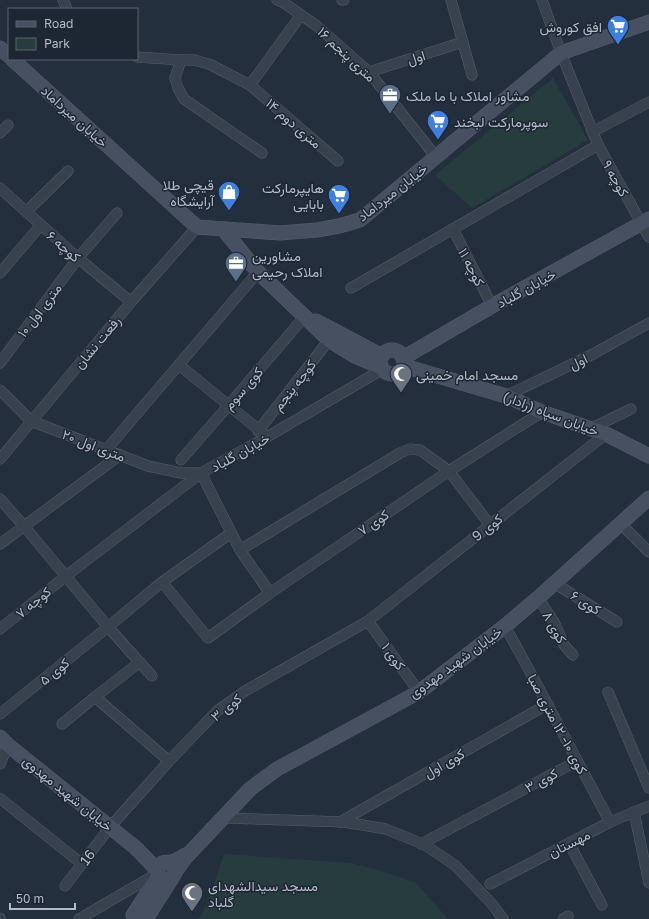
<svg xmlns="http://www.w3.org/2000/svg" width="649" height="919" font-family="'Golos Text',Vazirmatn,sans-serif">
<rect width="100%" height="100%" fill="#242f3e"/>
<g fill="#263c3f">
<polygon points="553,78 588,140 472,208 435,175"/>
<polygon points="224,854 351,863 378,870 416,883 448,919 199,919 208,902"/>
</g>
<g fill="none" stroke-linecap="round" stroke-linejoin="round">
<g stroke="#565f6c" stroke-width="11">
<g id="street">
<polyline points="63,0 67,9"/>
<polyline points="277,0 284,3 317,26 369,72 436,157"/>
<polyline points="342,0 344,0"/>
<polyline points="451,0 472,75"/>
<polyline points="542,0 561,53 598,145 649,237"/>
<polyline points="137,57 181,60 194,60 209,64 250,85 338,161"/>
<polyline points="181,60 175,78 178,88 184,99 262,153"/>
<polyline points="369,72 463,42"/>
<polyline points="250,85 301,15"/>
<polyline points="592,132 649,102"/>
<polyline points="0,133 8,125"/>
<polyline points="0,188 78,258 131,302"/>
<polyline points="27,211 68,171"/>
<polyline points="453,229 492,306"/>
<polyline points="0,273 41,225"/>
<polyline points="351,288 598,145"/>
<polyline points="0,363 78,258 117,213"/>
<polyline points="179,365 264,434"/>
<polyline points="0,390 31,421 148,466 181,473 201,473"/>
<polyline points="506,396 593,354 649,323"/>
<polyline points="590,429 631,409"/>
<polyline points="258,431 329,340"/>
<polyline points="106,450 258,272"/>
<polyline points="0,459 131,302 197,227"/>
<polyline points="181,460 228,406 305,316"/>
<polyline points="201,473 240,550 270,593"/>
<polyline points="0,499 24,526 108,627 152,676"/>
<polyline points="621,524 649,552"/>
<polyline points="0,544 120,455"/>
<polyline points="240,550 400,453 410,449 420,450 449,471 490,525"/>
<polyline points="162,582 208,638 270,593 449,471 542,412"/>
<polyline points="554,583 617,622"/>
<polyline points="538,598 554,622 564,645 573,655"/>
<polyline points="368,621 419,692"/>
<path d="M505,626C541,691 575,757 610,822"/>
<polyline points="0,629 66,576 201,473 267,437 383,369"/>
<polyline points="608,692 649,788"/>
<polyline points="95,697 169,761"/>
<polyline points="0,714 108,627 162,582 231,533"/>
<polyline points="62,724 95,697 140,662"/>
<polyline points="0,764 8,745"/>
<polyline points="1,799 82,864"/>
<polyline points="634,812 649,883"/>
<polyline points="224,818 344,822 386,829 425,845 456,866 492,904 503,919"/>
<polyline points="340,822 548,704"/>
<polyline points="569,843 602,905"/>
<polyline points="421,844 577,761"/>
<polyline points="490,884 610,822 649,806"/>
<polyline points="65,886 110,827 169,761 217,711 245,691 368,621 606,434"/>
<polyline points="0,918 0,919"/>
<polyline points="79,919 158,873"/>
<polyline points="563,919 568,916"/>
</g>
</g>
<g stroke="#565f6c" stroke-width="15">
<g id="secondary">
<polyline points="0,48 9,56"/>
<polyline points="12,59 197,227 280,233 317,230 339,226 360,220 561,53 649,22"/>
<polyline points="223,229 258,272 329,340 355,356 381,367"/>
<polyline points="316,321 382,356"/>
<circle cx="392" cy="362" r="12"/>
<polyline points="403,358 492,306 649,219"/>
<polyline points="404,366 506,396 542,412 606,434 649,456"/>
<polyline points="0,737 8,745 136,848 157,870"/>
<path d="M172,865C175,869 176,875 171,878C163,884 153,873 160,865C163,861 167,863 171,862C176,861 181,858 185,855"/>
<polyline points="175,872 186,857 250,789 277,769 419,692 505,626 538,598 649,498"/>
<polyline points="133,915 159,875"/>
<polyline points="146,919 172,878"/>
</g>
</g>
<use href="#street" stroke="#38414e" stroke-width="10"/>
<use href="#secondary" stroke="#465061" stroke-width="14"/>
</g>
<defs>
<g id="supermarket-pin" transform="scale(1.15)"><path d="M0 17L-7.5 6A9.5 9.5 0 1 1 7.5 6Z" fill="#3f7fe0" stroke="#1d2633"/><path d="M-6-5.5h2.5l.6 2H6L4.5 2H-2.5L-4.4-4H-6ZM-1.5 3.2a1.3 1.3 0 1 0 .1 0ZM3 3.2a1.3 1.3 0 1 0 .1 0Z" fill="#fff"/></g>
<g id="office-pin" transform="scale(1.15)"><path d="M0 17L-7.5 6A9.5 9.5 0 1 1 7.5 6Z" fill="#5c6f8a" stroke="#1d2633"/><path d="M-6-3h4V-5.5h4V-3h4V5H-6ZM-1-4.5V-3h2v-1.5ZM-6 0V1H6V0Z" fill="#fff"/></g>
<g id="shop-pin" transform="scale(1.15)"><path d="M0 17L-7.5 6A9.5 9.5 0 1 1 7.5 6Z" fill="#3f7fe0" stroke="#1d2633"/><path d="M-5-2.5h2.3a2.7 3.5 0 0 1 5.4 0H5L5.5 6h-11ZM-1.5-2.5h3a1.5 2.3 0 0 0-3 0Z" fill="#fff"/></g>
<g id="mosque-pin" transform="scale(1.15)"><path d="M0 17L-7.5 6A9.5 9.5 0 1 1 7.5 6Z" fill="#6b7280" stroke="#1d2633"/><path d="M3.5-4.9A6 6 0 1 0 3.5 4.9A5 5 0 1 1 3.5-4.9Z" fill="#fff"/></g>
</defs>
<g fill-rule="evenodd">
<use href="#supermarket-pin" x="618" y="26"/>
<use href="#office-pin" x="390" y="95"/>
<use href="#supermarket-pin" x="438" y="121"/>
<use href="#shop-pin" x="229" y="192"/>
<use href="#supermarket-pin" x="339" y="195"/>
<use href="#office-pin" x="236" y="263"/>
<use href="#mosque-pin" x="401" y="374"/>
<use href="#mosque-pin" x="192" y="893"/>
</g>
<g text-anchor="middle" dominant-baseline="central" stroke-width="3" stroke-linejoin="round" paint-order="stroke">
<g font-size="14" fill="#b4bcc9" stroke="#1d2633" text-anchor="start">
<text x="602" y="26" text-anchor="end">افق کوروش</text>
<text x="406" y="95">مشاور املاک با ما ملک</text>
<text x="454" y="121">سوپرمارکت لبخند</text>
<text x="214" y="184" text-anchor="end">قیچی طلا<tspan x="214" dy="16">آرایشگاه</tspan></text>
<text x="324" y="187" text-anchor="end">هایپرمارکت<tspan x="324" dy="16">بابایی</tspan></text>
<text x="252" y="255">مشاورین<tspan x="252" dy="16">املاک رحیمی</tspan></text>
<text x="416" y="374">مسجد امام خمینی</text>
<text x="208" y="885">مسجد سیدالشهدای<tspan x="208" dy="16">گلباد</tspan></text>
</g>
<g font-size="14" fill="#b4bcc9" stroke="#1d2633">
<text transform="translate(347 54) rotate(43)">۱۶ متری پنجم</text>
<text transform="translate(416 57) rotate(-18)">اول</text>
<text transform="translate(75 116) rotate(42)">خیابان میرداماد</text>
<text transform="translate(294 123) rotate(41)">۱۴ متری دوم</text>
<text transform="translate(616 178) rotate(61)">کوچه ۹</text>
<text transform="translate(392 192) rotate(-38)">خیابان میرداماد</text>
<text transform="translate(64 246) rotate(41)">کوچه ۶</text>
<text transform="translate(472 267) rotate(63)">کوچه ۱۱</text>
<text transform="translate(526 288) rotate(-29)">خیابان گلباد</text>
<text transform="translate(39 310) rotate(-53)">۱۰ متری اول</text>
<text transform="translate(97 342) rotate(-50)">رفعت نشان</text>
<text transform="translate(578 361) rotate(-25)">اول</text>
<text transform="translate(294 385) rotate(-52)">کوچه پنجم</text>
<text transform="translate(243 388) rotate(-49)">کوی سوم</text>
<text transform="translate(551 413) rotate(21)">خیابان سپاه (رادار)</text>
<text transform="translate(94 445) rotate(21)">۲۰ متری اول</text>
<text transform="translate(240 452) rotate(-29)">خیابان گلباد</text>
<text transform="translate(373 522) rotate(-34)">کوی ۷</text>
<text transform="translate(487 527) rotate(-38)">کوی 9</text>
<text transform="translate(33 602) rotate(-39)">کوچه ۷</text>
<text transform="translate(586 602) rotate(32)">کوی ۶</text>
<text transform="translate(555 627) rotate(61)">کوی ۸</text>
<text transform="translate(394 656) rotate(55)">کوی ۱</text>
<text transform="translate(455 662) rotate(-36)">خیابان شهید مهدوی</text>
<text transform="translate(54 671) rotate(-39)">کوی ۵</text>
<text transform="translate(226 707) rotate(-39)">کوی ۳</text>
<text transform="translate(558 724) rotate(62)">کوی ۱۰- ۱۲ متری صبا</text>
<text transform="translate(444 763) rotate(-30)">کوی اول</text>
<text transform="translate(541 780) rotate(-28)">کوی ۳</text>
<text transform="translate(68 793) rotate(39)">خیابان شهید مهدوی</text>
<text transform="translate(569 843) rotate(-27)">مهستان</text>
<text transform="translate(87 857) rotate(-52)">16</text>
</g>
</g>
<rect x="8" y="8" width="130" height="52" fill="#1d2633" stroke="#59626f"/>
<rect x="16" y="21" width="20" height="6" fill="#465061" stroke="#59626f"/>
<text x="44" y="28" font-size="12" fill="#b4bcc9">Road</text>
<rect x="16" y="38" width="20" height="12" fill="#263c3f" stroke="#59626f"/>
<text x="44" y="48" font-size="12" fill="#b4bcc9">Park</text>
<path d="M10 903v6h65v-6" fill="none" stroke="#b4bcc9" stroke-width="2"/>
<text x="16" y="903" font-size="12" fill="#b4bcc9" stroke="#1d2633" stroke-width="3" paint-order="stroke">50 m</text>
</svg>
